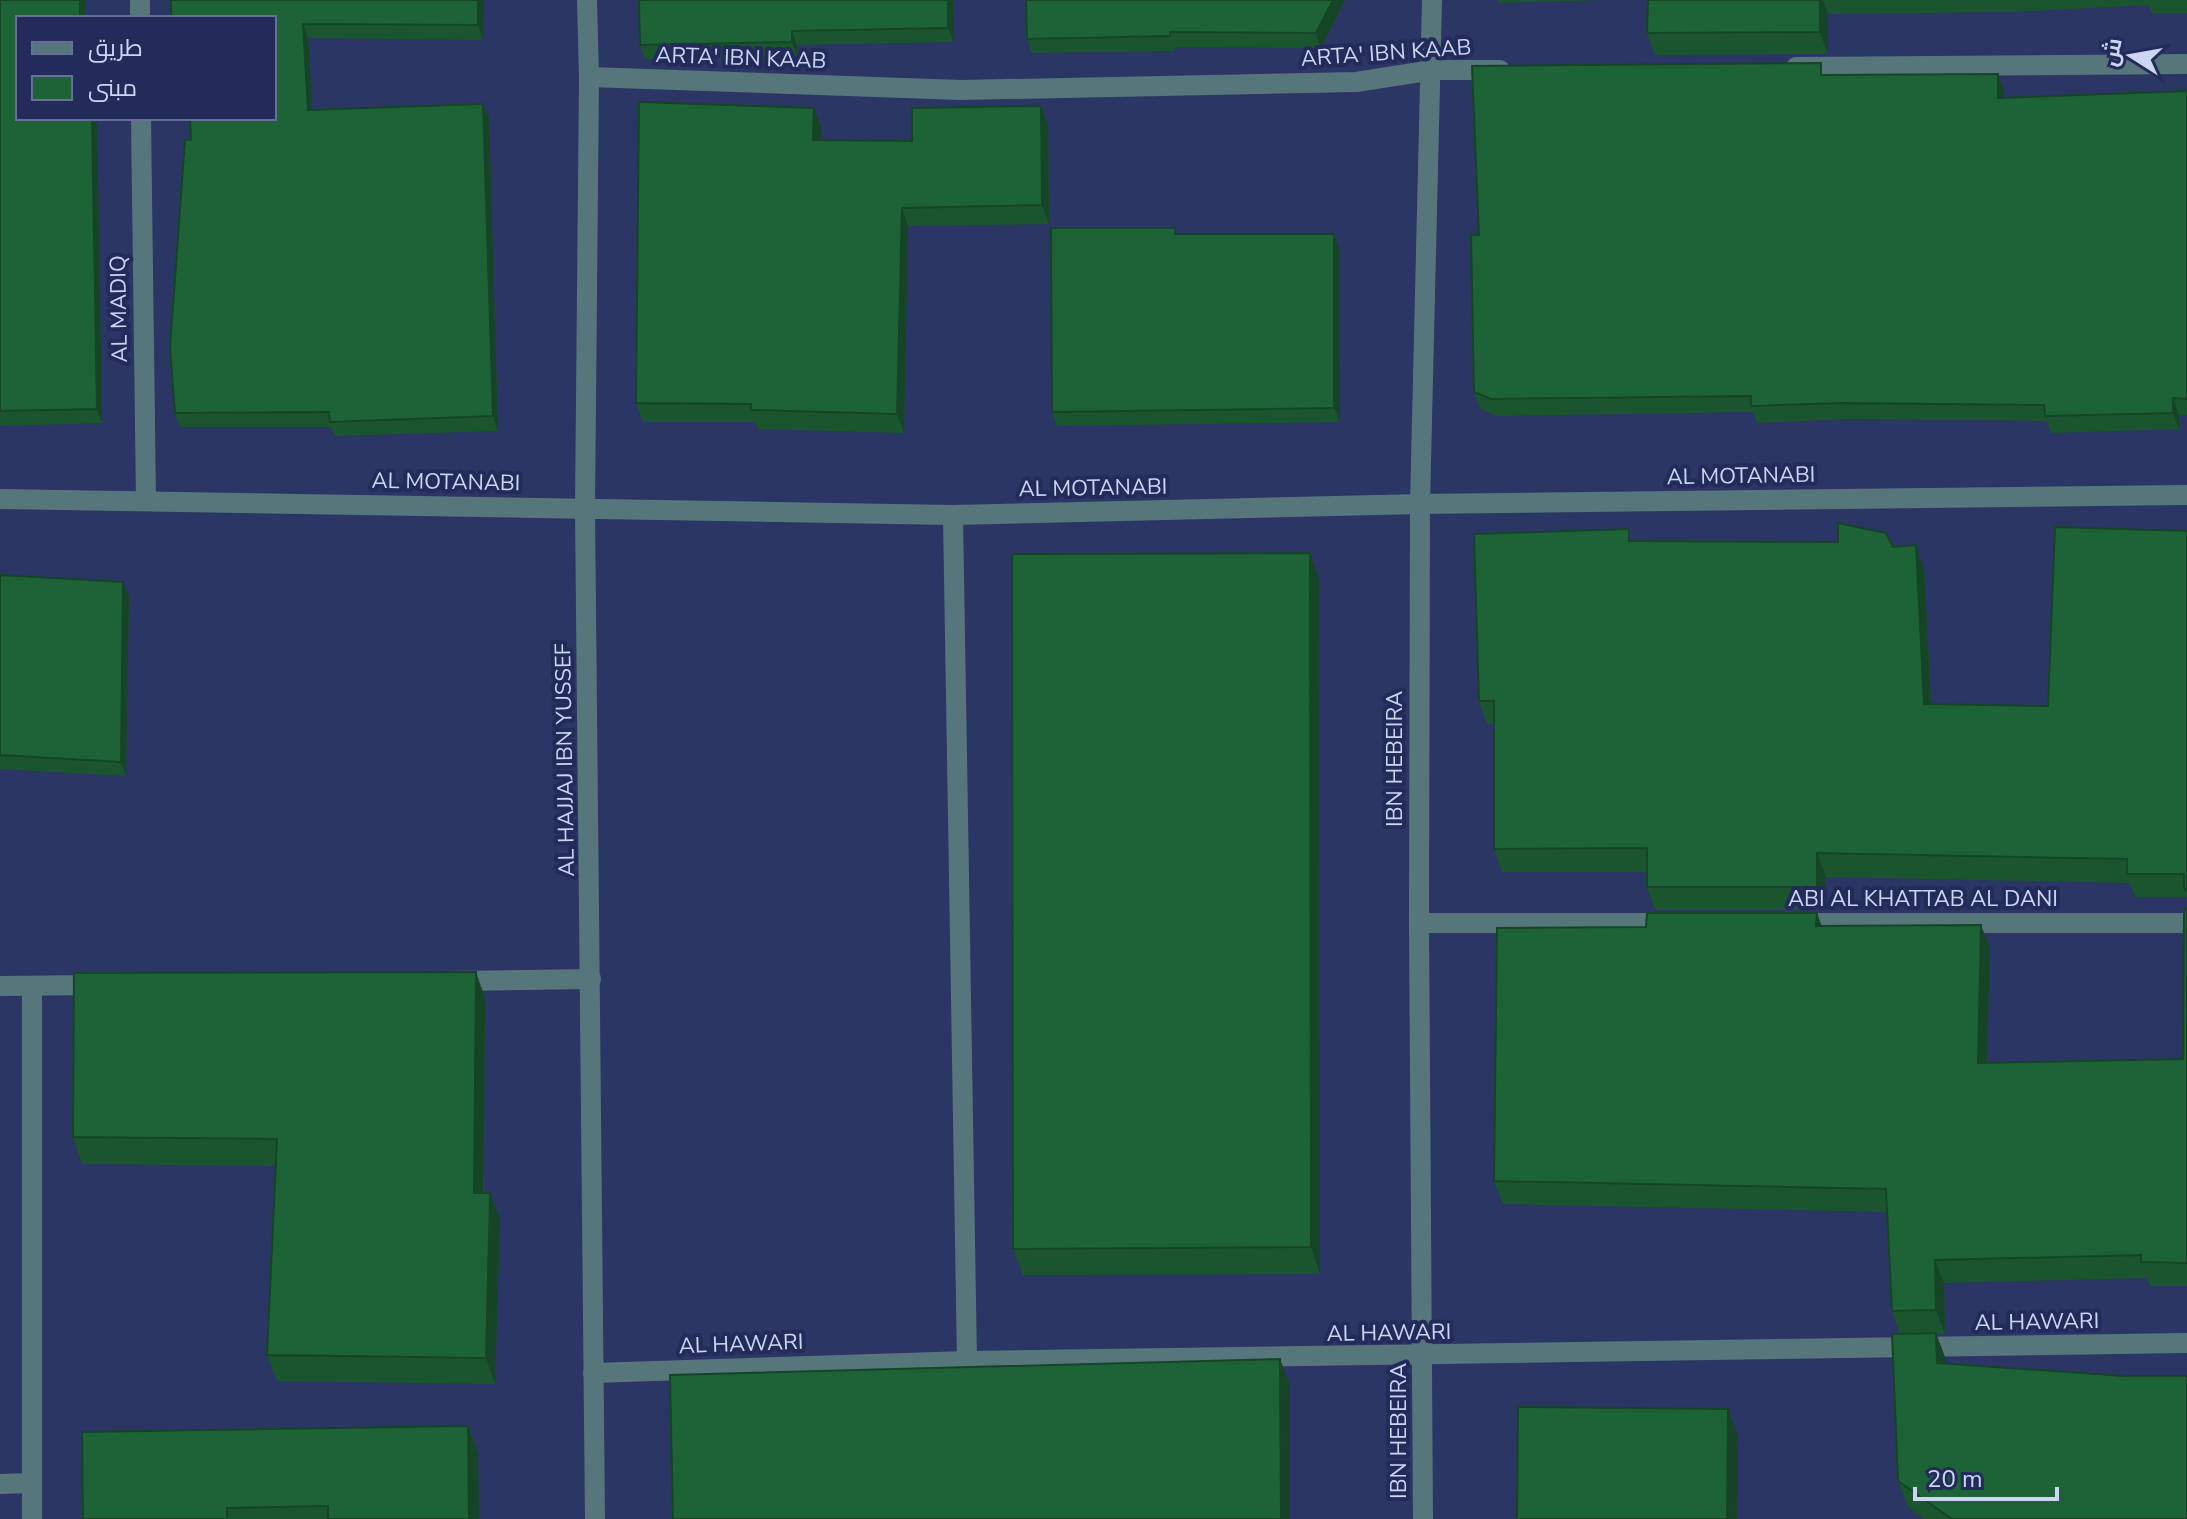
<svg xmlns="http://www.w3.org/2000/svg" width="2187" height="1519" font-family="'Nunito Sans',Cairo,sans-serif">
<rect width="100%" height="100%" fill="#2c3664"/>
<g fill="none" stroke-linecap="round" stroke-linejoin="round">
<g stroke="#57767c" stroke-width="20">
<polyline points="140,0 140,18"/>
<polyline points="587,0 589,77 585,508 595,1519"/>
<polyline points="1796,67 2187,64"/>
<polyline points="589,77 961,90 1356,82 1433,70 1500,70"/>
<polyline points="141,118 146,500"/>
<polyline points="0,499 953,515 1420,504 2187,495"/>
<polyline points="953,515 967,1361"/>
<polyline points="1419,923 1671,923"/>
<polyline points="1795,923 2187,923"/>
<polyline points="451,981 591,979"/>
<polyline points="0,986 100,985"/>
<polyline points="593,1373 967,1361 2187,1343"/>
<polyline points="0,1484 31,1483"/>
<polyline points="32,1519 32,986"/>
<polyline points="1423,1519 1419,923 1420,504 1432,0"/>
</g>
</g>
<g fill="#1a552f">
<polygon points="0,0 86,0 85,18 18,18 18,118 95,118 97,125 102,423 0,426"/>
<polygon points="171,0 484,0 483,40 308,38 312,110 489,118 498,431 335,436 331,427 180,427 175,413 191,140 274,118"/>
<polygon points="953,0 954,42 797,45 797,56 645,59 640,45"/>
<polygon points="1026,0 1345,0 1321,48 1175,47 1175,51 1032,53 1027,39"/>
<polygon points="1498,0 1603,0 1499,3"/>
<polygon points="1648,0 2187,0 2187,13 2152,13 2149,5 2011,12 1828,14 1828,54 1655,55 1647,33"/>
<polygon points="1998,74 2004,91 2004,98 2187,91 2187,415 2179,415 2179,429 2051,433 2047,421 1849,419 1757,423 1753,412 1497,416 1480,409 1474,392 1479,235 1825,75"/>
<polygon points="1041,106 1048,125 1049,224 908,226 904,433 758,429 755,422 643,422 636,403 814,108 821,127 821,140 912,141"/>
<polygon points="1178,234 1334,234 1339,248 1340,422 1057,426 1052,412"/>
<polygon points="2187,531 2187,897 2135,897 2130,883 1826,877 1825,910 1655,910 1647,887 1647,872 1502,872 1494,849 1494,724 1487,724 1479,701 1633,542 1893,547 1924,568 1931,704 2048,706"/>
<polygon points="0,575 129,596 126,776 0,769"/>
<polygon points="1319,579 1320,1274 1023,1275 1013,1249"/>
<polygon points="2187,907 2187,1286 2150,1286 2147,1278 1944,1283 1945,1334 1936,1334 1946,1360 1946,1364 2187,1519 1924,1519 1908,1507 1898,1481 1900,1334 1892,1311 1887,1212 1503,1204 1494,1181 1646,927 1817,913 1821,926 1990,948 1987,1063 2183,1059"/>
<polygon points="485,998 484,1193 500,1219 495,1384 277,1381 267,1355 276,1166 82,1164 73,1137"/>
<polygon points="468,1426 478,1453 479,1519 83,1519"/>
</g>
<g fill="#154526">
<polygon points="80,0 86,0 85,18 80,18"/>
<polygon points="478,0 484,0 483,40 478,25"/>
<polygon points="948,0 953,0 954,42 948,28"/>
<polygon points="1333,0 1345,0 1321,48 1316,33"/>
<polygon points="1820,0 1823,0 1828,14 1828,54 1820,32"/>
<polygon points="303,24 308,38 313,124 308,110"/>
<polygon points="792,31 797,45 797,56 792,42"/>
<polygon points="1998,74 2004,91 2004,115 1998,98"/>
<polygon points="483,104 489,118 498,431 493,416"/>
<polygon points="1041,106 1048,125 1049,224 1042,205"/>
<polygon points="814,108 821,127 820,159 813,140"/>
<polygon points="92,118 95,118 97,125 102,423 97,409"/>
<polygon points="902,208 908,226 904,433 897,414"/>
<polygon points="1334,234 1339,248 1340,422 1334,408"/>
<polygon points="2173,398 2179,415 2179,429 2173,413"/>
<polygon points="1916,545 1924,568 1932,727 1924,704"/>
<polygon points="1310,553 1319,579 1320,1274 1311,1247"/>
<polygon points="123,582 129,596 126,776 121,762"/>
<polygon points="1817,853 1826,877 1825,910 1817,887"/>
<polygon points="1817,913 1825,936 1816,926"/>
<polygon points="1981,925 1990,948 1986,1086 1978,1063"/>
<polygon points="476,972 485,998 483,1219 474,1193"/>
<polygon points="490,1193 500,1219 495,1384 486,1358"/>
<polygon points="1935,1260 1944,1283 1945,1334 1936,1310"/>
<polygon points="1936,1333 1946,1360 1946,1390 1937,1363"/>
<polygon points="1280,1359 1290,1385 1290,1519 1281,1519"/>
<polygon points="1728,1409 1738,1435 1737,1519 1727,1519"/>
<polygon points="468,1426 478,1453 479,1519 469,1519"/>
</g>
<g fill="#1e6337" stroke="#154526" stroke-width="2">
<polygon points="0,0 80,0 80,18 18,18 18,118 92,118 97,409 0,411"/>
<polygon points="171,0 478,0 478,25 303,24 308,110 483,104 493,416 330,422 329,412 175,413 170,348 185,140 191,140 190,118 274,118 274,18 171,18"/>
<polygon points="639,0 948,0 948,28 792,31 792,42 640,45"/>
<polygon points="1026,0 1333,0 1316,33 1170,32 1170,36 1027,39"/>
<polygon points="1648,0 1820,0 1820,32 1647,33"/>
<polygon points="1821,63 1821,75 1998,74 1998,98 2187,91 2187,399 2173,398 2173,413 2045,416 2044,405 1843,403 1751,406 1751,396 1491,399 1474,392 1471,235 1479,235 1472,66"/>
<polygon points="639,102 814,108 813,140 912,141 912,108 1041,106 1042,205 902,208 897,414 751,410 751,404 636,403"/>
<polygon points="1051,228 1175,228 1175,234 1334,234 1334,408 1052,412"/>
<polygon points="1838,523 1886,533 1893,547 1916,545 1924,704 2048,706 2055,527 2187,531 2187,891 2184,888 2184,874 2127,874 2127,859 1817,853 1817,887 1647,887 1647,848 1494,849 1494,701 1479,701 1474,534 1629,529 1629,541 1838,542"/>
<polygon points="1310,553 1311,1247 1013,1249 1012,554"/>
<polygon points="0,575 123,582 121,762 0,755"/>
<polygon points="2187,907 2187,1263 2141,1262 2141,1255 1935,1260 1936,1310 1892,1311 1886,1189 1494,1181 1497,928 1646,927 1647,913 1817,913 1816,926 1981,925 1978,1063 2183,1059 2184,911"/>
<polygon points="476,972 474,1193 490,1193 486,1358 267,1355 277,1139 73,1137 74,973"/>
<polygon points="1936,1333 1937,1363 2124,1376 2187,1376 2187,1519 1952,1519 1898,1481 1892,1334"/>
<polygon points="1280,1359 1281,1519 673,1519 670,1375"/>
<polygon points="1518,1407 1728,1409 1727,1519 1517,1519"/>
<polygon points="468,1426 469,1519 328,1519 328,1506 227,1508 227,1519 83,1519 82,1432"/>
</g>
<g text-anchor="middle" dominant-baseline="central" stroke-width="8" stroke-linejoin="round" paint-order="stroke">
<g font-size="22" fill="#ccd5f2" stroke="#222b59">
<text transform="translate(1386 53) rotate(-4)">ARTA' IBN KAAB</text>
<text transform="translate(741 58) rotate(2)">ARTA' IBN KAAB</text>
<text transform="translate(119 309) rotate(-91)">AL MADIQ</text>
<text transform="translate(1741 476) rotate(-1)">AL MOTANABI</text>
<text transform="translate(446 482) rotate(1)">AL MOTANABI</text>
<text transform="translate(1093 488) rotate(-1)">AL MOTANABI</text>
<text transform="translate(1395 759) rotate(-90)">IBN HEBEIRA</text>
<text transform="translate(565 760) rotate(-91)">AL HAJJAJ IBN YUSSEF</text>
<text x="1923" y="899">ABI AL KHATTAB AL DANI</text>
<text transform="translate(2037 1322) rotate(-1)">AL HAWARI</text>
<text transform="translate(1389 1333) rotate(-1)">AL HAWARI</text>
<text transform="translate(741 1344) rotate(-2)">AL HAWARI</text>
<text transform="translate(1399 1431) rotate(-90)">IBN HEBEIRA</text>
</g>
</g>
<rect x="16" y="16" width="260" height="104" fill="#222b59" stroke="#666f96" stroke-width="2"/>
<rect x="32" y="42" width="40" height="12" fill="#57767c" stroke="#666f96" stroke-width="2"/>
<text x="88" y="56" font-size="24" fill="#ccd5f2">طريق</text>
<rect x="32" y="76" width="40" height="24" fill="#1e6337" stroke="#666f96" stroke-width="2"/>
<text x="88" y="96" font-size="24" fill="#ccd5f2">مبنى</text>
<g transform="translate(2131 56) rotate(281)" stroke="#222b59" stroke-width="6" paint-order="stroke">
<path d="M0-6L14 30L0 20L-14 30Z" fill="#ccd5f2"/>
<text y="-12" font-size="22" font-weight="bold" text-anchor="middle" fill="#ccd5f2">ش</text>
</g>
<path d="M1915 1487v12h142v-12" fill="none" stroke="#ccd5f2" stroke-width="4"/>
<text x="1927" y="1487" font-size="24" fill="#ccd5f2" stroke="#222b59" stroke-width="6" paint-order="stroke">20 m</text>
</svg>
